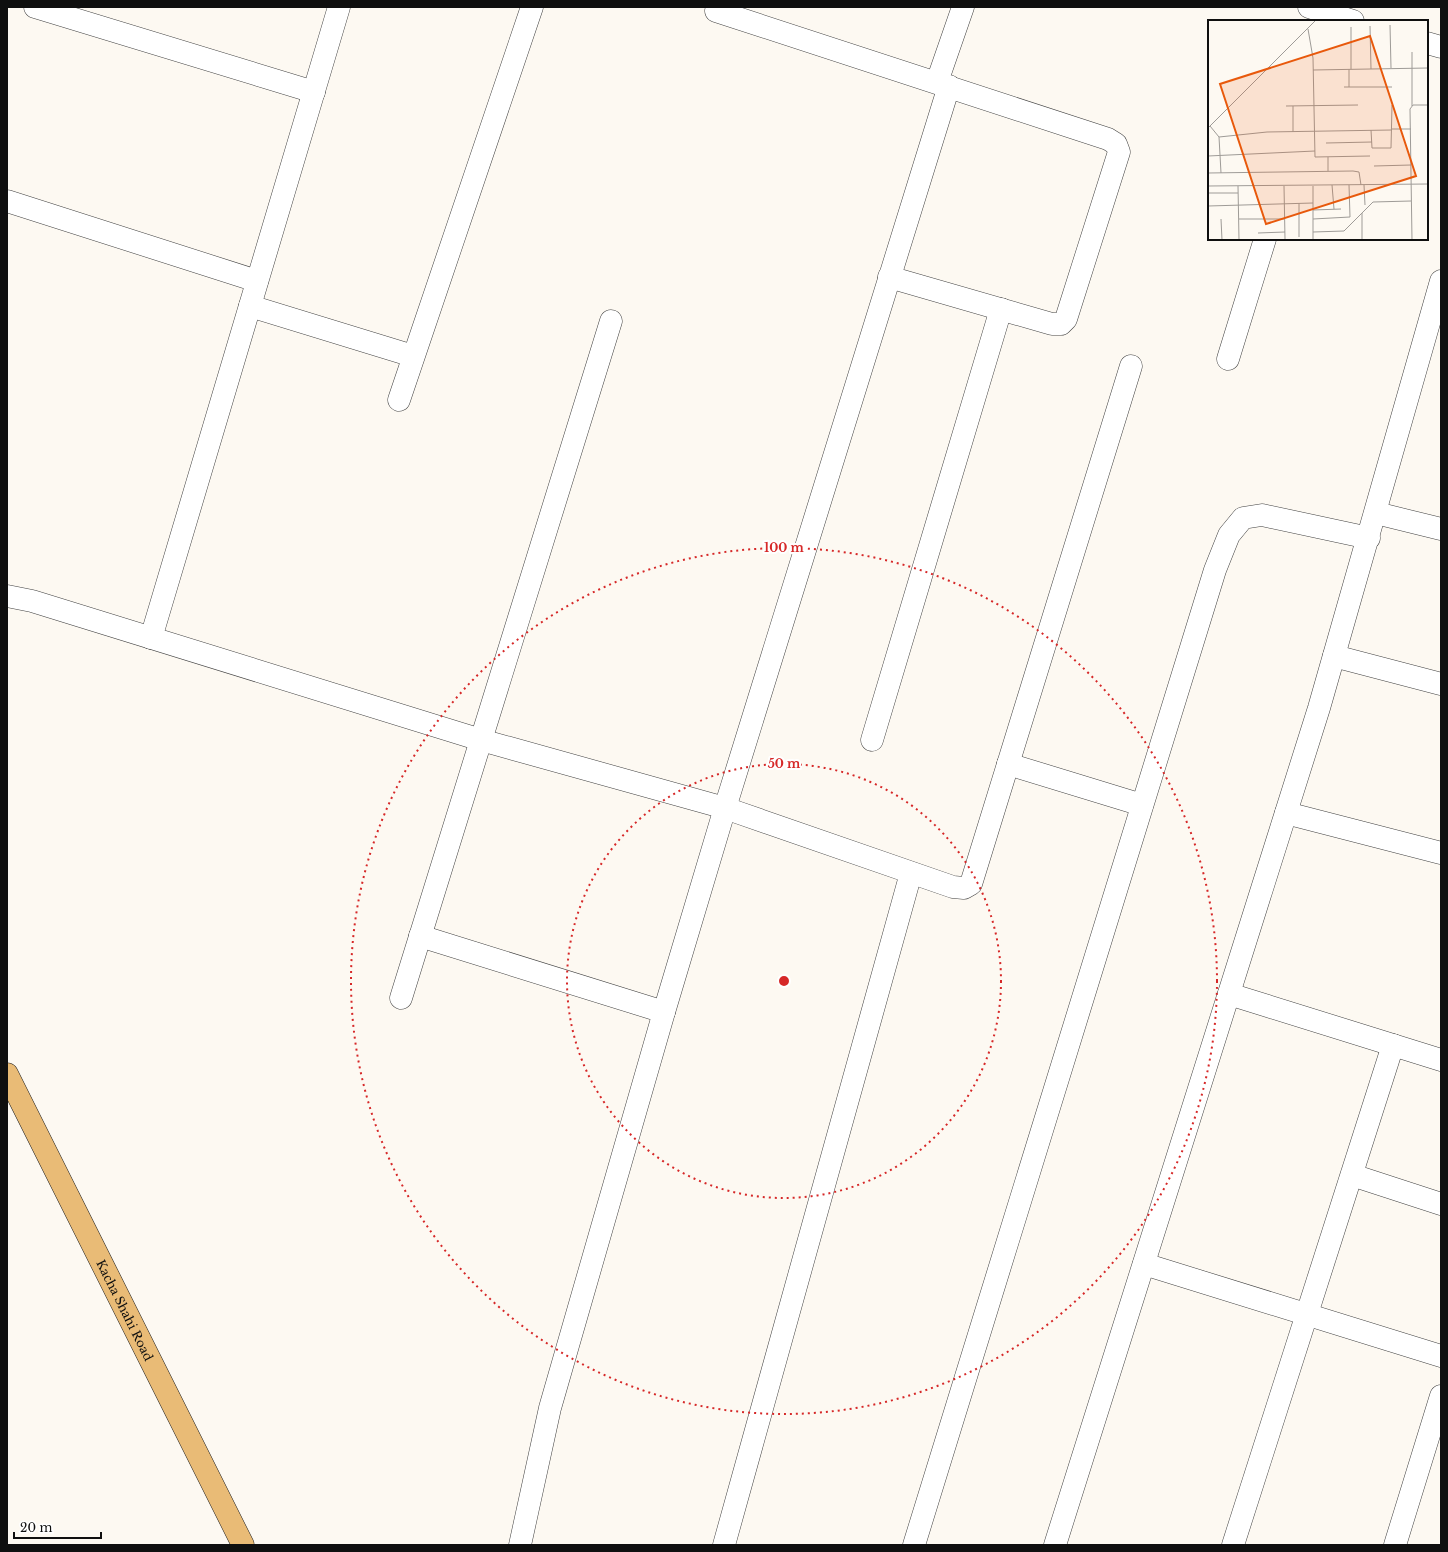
<svg xmlns="http://www.w3.org/2000/svg" width="1448" height="1552" font-family="'Libre Baskerville',serif">
<rect width="100%" height="100%" fill="#fdf9f2"/>
<g fill="none" stroke-linecap="round" stroke-linejoin="round">
<g stroke="#424242" stroke-width="23">
<g id="minor">
<polyline points="35,7 314,92"/>
<polyline points="1309,7 1353,21"/>
<polyline points="716,11 1108,139 1116,144 1119,152 1066,319 1061,324 1052,324 889,277"/>
<polyline points="1427,43 1441,47"/>
<polyline points="937,82 963,7"/>
<polyline points="7,201 257,281"/>
<polyline points="250,306 413,356"/>
<polyline points="1228,359 1265,239"/>
<polyline points="399,400 532,7"/>
<polyline points="1376,513 1441,529"/>
<polyline points="7,596 32,601 481,740 725,808 953,887 964,888 971,884 1131,366"/>
<polyline points="151,638 339,7"/>
<polyline points="1334,656 1441,684"/>
<polyline points="872,740 1001,309"/>
<polyline points="1008,764 1142,805"/>
<polyline points="1286,813 1441,853"/>
<polyline points="420,936 664,1012"/>
<polyline points="1229,994 1441,1060"/>
<polyline points="401,998 611,321"/>
<polyline points="1352,1175 1441,1204"/>
<polyline points="1144,1264 1441,1356"/>
<polyline points="520,1545 550,1408 664,1012 725,808 949,86"/>
<polyline points="724,1545 911,873"/>
<polyline points="914,1545 1215,570 1229,535 1243,518 1262,515 1369,538"/>
<polyline points="1055,1545 1319,708 1441,281"/>
<polyline points="1233,1545 1393,1045"/>
<polyline points="1395,1545 1441,1396"/>
</g>
</g>
<g stroke="#202020" stroke-width="23">
<g id="major">
<path id="s1" d="M7,1074L243,1545"/>
</g>
</g>
<use href="#minor" stroke="#fff" stroke-width="22"/>
<use href="#major" stroke="#e9bb76" stroke-width="22"/>
</g>
<g fill="none" stroke="#d62828" stroke-width="2" stroke-dasharray="2 4">
<circle cx="784" cy="981" r="217"/>
<circle cx="784" cy="981" r="433"/>
</g>
<g text-anchor="middle" dominant-baseline="central" stroke-width="4" stroke-linejoin="round" paint-order="stroke">
<g font-size="12" fill="#0f0f0f" stroke="#fff">
<text stroke="none"><textPath href="#s1" startOffset="264">Kacha Shahi Road</textPath></text>
</g>
</g>
<g transform="translate(1208 20)">
<rect width="220" height="220" fill="#fdf9f2"/>
<path fill="none" stroke="#9e9b97" stroke-width="1" d="M182,5L183,48M162,6L163,49M143,7V49M100,9L105,38L107,137L162,136M141,49V67M105,50L220,48M136,67H184M78,86L150,85M85,86V112M204,86V32M2,106L11,117L13,153M0,108L108,0M184,109H203M163,110L164,128H183L184,85M11,117L59,112L184,110M118,123L164,122M0,136L107,131M120,137V151M166,146L203,145M0,153L145,151L151,152L153,165M124,165L126,189M156,165L157,185M0,166L220,164M30,166L31,220M76,166L77,219M105,166V220M0,173H30M91,183V217M0,186L105,183M105,190L133,189M154,193V220M13,199L14,220M31,199H76M105,199L142,197L141,165M105,212L136,211L165,182L203,181M50,213L77,212M204,220L202,89L205,85H220"/>
<path fill="#e8590c" fill-opacity="0.15" stroke="#e8590c" stroke-width="2" d="M162,16L208,156L58,204L12,64Z"/>
<rect width="220" height="220" fill="none" stroke="#0f0f0f" stroke-width="2"/>
</g>
<circle cx="784" cy="981" r="6" fill="#d62828" stroke="#fff" stroke-width="2"/>
<g font-size="12" text-anchor="middle" font-weight="bold" fill="#d62828" stroke="#fff" stroke-width="4" stroke-linejoin="round" paint-order="stroke">
<text x="784" y="552">100 m</text>
<text x="784" y="768">50 m</text>
</g>
<rect width="1448" height="1552" fill="none" stroke="#0f0f0f" stroke-width="16"/>
<path d="M14 1532v6h87v-6" fill="none" stroke="#0f0f0f" stroke-width="2"/>
<text x="20" y="1532" font-size="12" fill="#0f0f0f" stroke="#ffffff" stroke-width="3" paint-order="stroke">20 m</text>
</svg>
